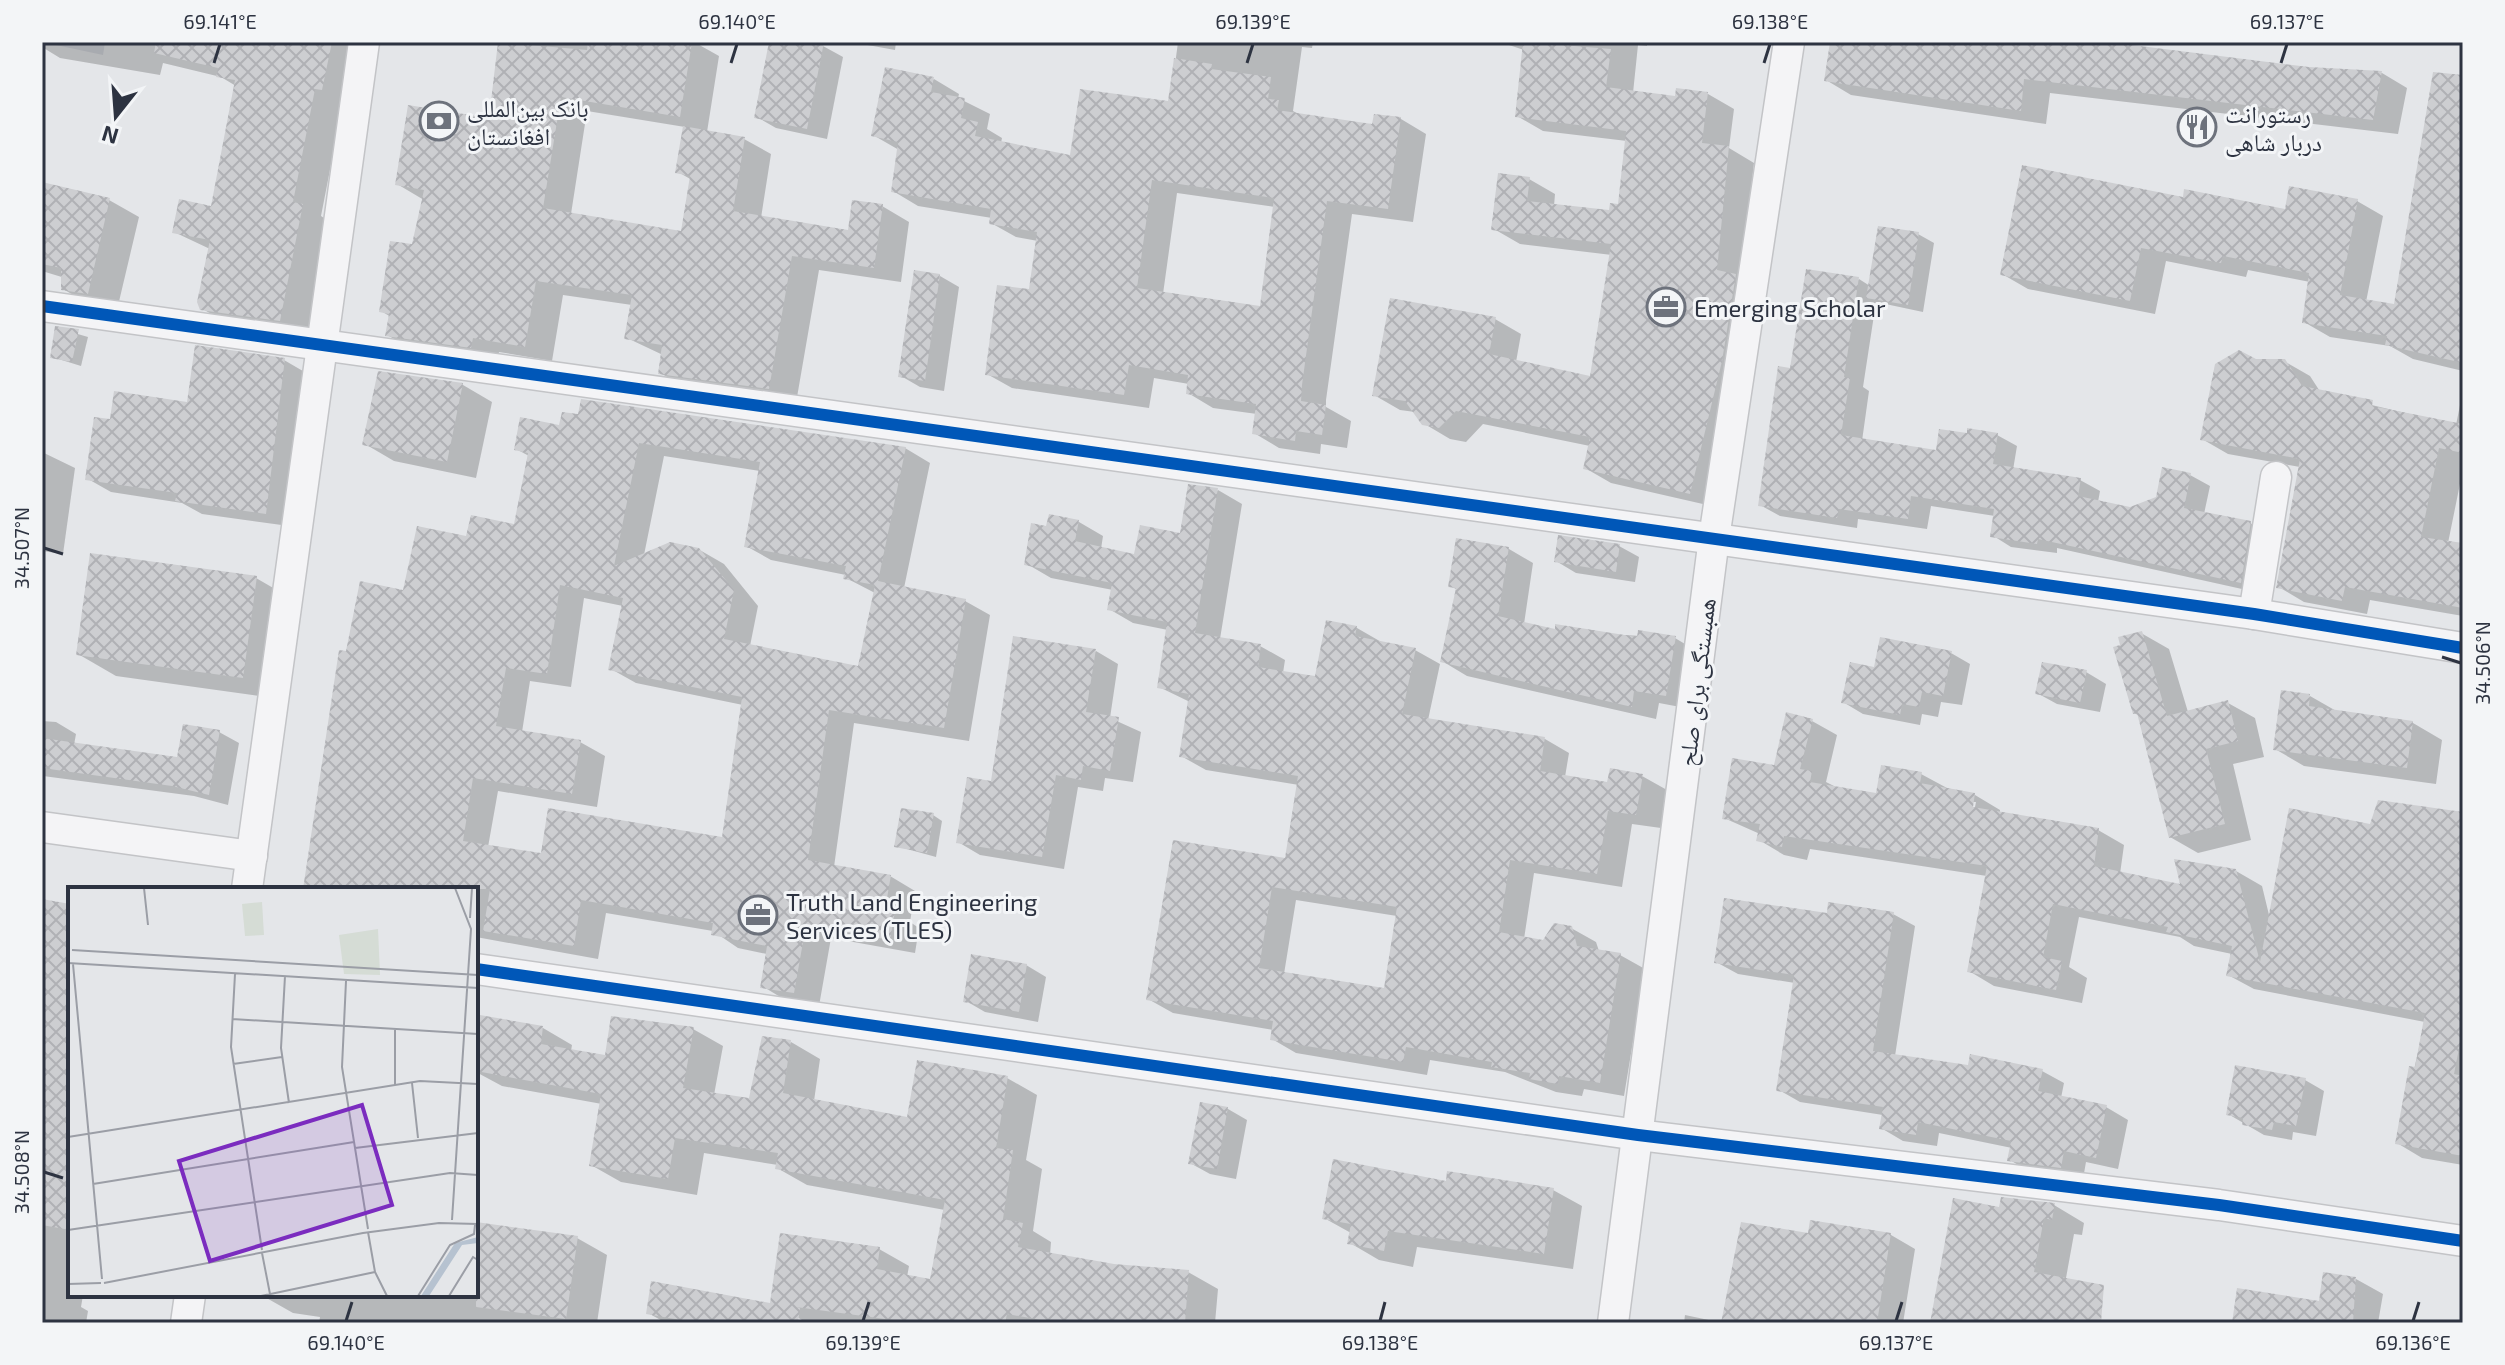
<svg xmlns="http://www.w3.org/2000/svg" width="2505" height="1365" font-family="'Exo 2','Noto Naskh Arabic',sans-serif">
<defs>
<pattern id="building-cross-hatch" width="8" height="8" patternUnits="userSpaceOnUse" patternTransform="scale(2)"><rect width="8" height="8" fill="#cdced1"/><path d="M0 0l8 8M0 8l8-8" fill="none" stroke="#b0b1b5"/></pattern>
</defs>
<rect width="100%" height="100%" fill="#e4e6e9"/>
<polygon fill="#d3d6dc" points="42,42 105,42 103,55"/>
<g fill="#0003" fill-rule="evenodd">
<polygon points="42,42 362,42 343,103 321,216 330,222 308,336 230,325 201,308 210,249 174,232 213,208 236,86 221,77 163,63 160,75 60,58 42,47"/>
<path d="M500,42H694L719,56L707,132L744,139L771,154L761,218L850,233L882,206L909,222L901,282L819,270L796,403L687,388L660,373L663,355L627,338L632,305L563,295L552,361L499,352L497,362L414,350L387,335L391,317L381,311L414,247L424,200L397,184L491,121ZM587,111L685,127L678,172L692,180L683,233L571,214Z"/>
<polygon points="771,42 823,46 843,57 827,139 776,128 757,117"/>
<polygon points="851,42 896,42 895,50"/>
<path d="M1178,42H1313L1312,48L1302,47L1293,111L1302,116L1374,126L1375,116L1401,119L1426,134L1413,222L1352,214L1326,400V407L1351,421L1347,448L1321,444L1320,454L1279,448L1254,433L1257,414L1213,408L1188,393L1189,384L1154,378L1149,408L1012,388L987,374L1031,291L1038,241L1016,237L991,223L992,218L918,206L893,191L899,150L873,135L934,79L959,94L958,98L990,114L987,129L1002,138L1001,143L1072,158L1170,103ZM1177,193L1275,207L1261,309L1163,294Z"/>
<polygon points="1500,42 1647,42 1647,46 1638,45 1633,93 1676,98 1708,94 1734,109 1729,148 1754,163 1716,507 1611,483 1585,468 1590,446 1483,424 1466,442 1450,439 1423,423 1415,412 1400,410 1374,395 1495,319 1521,334 1516,362 1591,378 1612,255 1520,244 1494,229 1529,179 1555,194 1554,206 1611,213 1620,206 1627,141 1543,131 1517,116 1524,50"/>
<polygon points="1832,42 2092,42 2309,69 2382,73 2407,88 2398,134 2050,93 2046,124 1851,95 1826,80"/>
<polygon points="2463,77 2463,371 2413,359 2390,346 2330,337 2304,322 2310,282 2248,270 2246,277 2166,261 2155,314 2028,289 2002,274 2184,199 2286,211 2357,201 2383,216 2366,302 2396,306"/>
<polygon points="42,184 109,200 139,217 117,310 92,306 63,289 65,278 42,271"/>
<polygon points="1918,234 1934,243 1923,312 1876,302 1863,387 1869,391 1862,441 1938,452 1997,435 2017,446 2013,470 2080,480 2100,491 2098,502 2130,509 2158,498 2190,475 2210,486 2204,514 2250,523 2270,534 2260,593 2057,548 2057,553 2011,547 1992,535 1995,516 1931,506 1927,529 1858,519 1857,528 1780,516 1760,505 1792,371 1859,279 1870,286"/>
<polygon points="940,276 959,287 944,391 920,387 901,376"/>
<polygon points="57,328 88,337 81,366 52,357"/>
<polygon points="284,360 308,374 289,526 202,514 182,503 111,492 88,479 112,422 189,405"/>
<polygon points="2255,361 2284,361 2310,376 2321,393 2456,425 2463,390 2463,469 2448,543 2463,545 2463,616 2370,600 2367,614 2304,602 2279,587 2300,467 2228,454 2202,439"/>
<polygon points="379,373 463,385 492,402 476,478 394,461 365,444"/>
<path d="M561,427L905,448L930,463L904,588L965,601L990,615L969,741L854,723L834,867L890,876L915,891L910,922L919,928L915,953L831,938L819,1006L787,1001L762,986L767,954L738,948L713,931L606,913L598,959L476,937V889H305L347,653L405,592L468,539L515,526L529,456L516,449ZM664,456L760,471L746,546L771,560L846,575V578L875,593L860,669L750,646L758,606L724,564L698,549L644,555ZM584,598L623,606L611,669L636,683L743,705L724,840L543,855L488,847L498,791L597,807L605,756L580,742L522,732L530,681L571,687Z"/>
<polygon points="42,452 75,468 63,554 42,551"/>
<path d="M1218,490L1242,504L1220,639L1260,646L1285,660L1283,673L1316,679L1328,622L1357,628L1383,643L1415,650L1440,664L1428,720L1545,739L1569,753L1565,777L1609,784L1642,776L1667,790L1661,828L1632,824L1622,887L1534,873L1524,939L1544,943L1571,928L1596,942L1599,951L1620,955L1645,969L1624,1096L1584,1089L1582,1096L1556,1092L1505,1072L1430,1060L1427,1075L1296,1053L1272,1039L1273,1030L1173,1013L1148,999L1287,860L1299,785L1206,770L1181,756L1190,702L1159,687L1168,630L1133,623L1109,609L1113,590L1051,578L1027,564L1048,528L1079,522L1103,536L1101,549L1136,557L1182,535ZM1296,900L1397,916L1386,991L1284,974Z"/>
<polygon points="1619,546 1639,557 1635,582 1576,573 1556,561"/>
<polygon points="1509,549 1533,563 1524,624 1556,631 1675,638 1700,653 1691,709 1659,703 1656,719 1467,676 1442,661 1458,590 1450,586"/>
<polygon points="256,578 294,600 281,699 116,676 78,654"/>
<polygon points="2141,633 2169,649 2188,712 2228,703 2255,718 2264,757 2233,764 2251,840 2198,853 2170,837 2140,716 2134,713"/>
<polygon points="1096,651 1118,664 1110,718 1141,732 1133,782 1105,778 1103,791 1078,787 1064,869 980,855 958,842 992,784"/>
<polygon points="1951,653 1970,664 1962,705 1941,702 1938,717 1922,714 1920,725 1863,714 1843,702 1876,669"/>
<polygon points="2086,672 2106,684 2100,712 2057,704 2037,693"/>
<polygon points="2310,696 2338,712 2413,723 2442,740 2436,784 2304,766 2275,749"/>
<polygon points="42,721 56,722 76,734 74,745 179,759 219,732 239,743 228,805 194,796 43,776"/>
<path d="M1812,721L1837,735L1826,782L1838,788L1878,795L1921,774L1947,788L1975,795L2000,810V814L2098,830L2124,845L2120,874L2183,887L2236,871L2262,886L2270,919L2372,826L2463,814V1165L2422,1158L2397,1143L2425,1022L2254,989L2228,975L2232,954L2194,946L2180,937L2079,917L2069,967L2087,978L2082,1003L1994,986L1969,971L1987,876L1810,849L1807,860L1784,855L1759,840L1760,834L1724,818L1775,767ZM1972,802H1976L1973,817Z"/>
<polygon points="933,815 942,821 936,857 896,846"/>
<polygon points="42,901 70,906 70,1295 83,1295 81,1307 88,1311 86,1323 42,1323"/>
<polygon points="1893,914 1915,926 1895,1056 1970,1068 2042,1071 2064,1083 2061,1098 2106,1107 2128,1120 2118,1169 2086,1162 2083,1179 2031,1173 2010,1160 2012,1148 1939,1133 1937,1146 1903,1141 1881,1128 1883,1115 1800,1102 1779,1090 1795,983 1738,974 1716,962 1829,915"/>
<polygon points="1026,965 1046,977 1038,1022 985,1012 966,1001"/>
<polygon points="476,1015 543,1028 572,1045 571,1051 606,1057 693,1029 723,1046 714,1095 751,1101 791,1042 820,1059 814,1101 909,1120 1007,1078 1037,1095 1026,1160 1042,1169 1033,1231 1051,1242 1050,1255 1114,1266 1188,1272 1218,1289 1215,1323 824,1323 802,1320 772,1303 879,1249 909,1266 907,1277 932,1282 945,1210 807,1185 777,1168 778,1165 704,1153 697,1195 621,1182 591,1165 602,1104 502,1086 476,1072"/>
<polygon points="2305,1080 2324,1091 2316,1136 2293,1132 2292,1140 2264,1135 2228,1114"/>
<polygon points="1201,1104 1228,1109 1247,1120 1236,1179 1210,1174 1190,1163"/>
<polygon points="1447,1183 1553,1190 1582,1206 1573,1269 1417,1247 1413,1267 1379,1260 1350,1243 1351,1233 1324,1218"/>
<polygon points="2054,1205 2084,1223 2082,1235 2074,1234 2064,1289 2065,1323 1932,1323 2001,1209"/>
<polygon points="1811,1223 1891,1235 1915,1249 1903,1323 1684,1323 1685,1315 1723,1323 1809,1235"/>
<polygon points="476,1224 577,1238 607,1255 597,1323 319,1323 320,1317 293,1313 263,1296 476,1295"/>
<polygon points="2356,1279 2383,1294 2378,1323 2234,1323 2320,1303"/>
<polygon points="648,1313 779,1323 666,1323"/>
</g>
<g fill="url(#building-cross-hatch)" fill-rule="evenodd">
<polygon points="156,42 332,42 322,90 315,89 293,202 303,204 280,321 200,310 197,302 210,240 172,233 179,199 211,206 235,80 216,77 218,68 154,53"/>
<polygon points="498,42 587,50 588,42 692,42 680,117 561,97 543,208 681,231 690,176 675,173 683,126 745,137 733,211 848,230 852,200 883,204 874,268 792,256 769,389 658,374 662,345 624,339 632,295 536,281 525,347 473,338 471,348 385,336 389,314 379,312 390,241 412,244 424,190 395,185 408,105 489,118"/>
<polygon points="769,42 824,42 807,129 754,118"/>
<polygon points="1523,42 1611,49 1606,87 1675,96 1676,88 1708,92 1702,143 1729,146 1717,270 1736,274 1722,361 1690,494 1583,469 1590,437 1456,411 1439,428 1422,425 1405,401 1372,396 1390,298 1496,317 1489,354 1590,376 1611,244 1491,230 1498,173 1530,177 1527,201 1609,210 1610,203 1618,204 1626,131 1515,117"/>
<polygon points="1830,42 2108,42 2309,67 2382,71 2373,120 2024,79 2021,111 1824,81"/>
<path d="M1174,58L1212,64L1211,69L1271,77L1268,99L1279,100L1277,110L1372,124L1374,114L1401,117L1388,209L1327,201L1302,385L1301,401L1326,405L1322,435L1296,431L1295,441L1252,434L1256,404L1186,394L1188,375L1129,365L1124,395L985,375L997,285L1029,289L1037,232L989,224L991,209L891,192L898,142L871,136L885,67L934,77L931,92L965,98L961,118L978,122L975,136L1070,155L1080,89L1168,101ZM1152,180L1274,198L1260,306L1137,288Z"/>
<polygon points="2433,72 2463,75 2463,363 2385,345 2387,336 2302,323 2309,273 2223,256 2221,263 2141,248 2130,301 2000,275 2022,165 2183,197 2184,189 2285,209 2289,186 2358,199 2340,295 2394,304"/>
<polygon points="42,182 110,198 88,294 61,290 61,268 42,264"/>
<polygon points="1878,226 1919,232 1908,305 1866,298"/>
<polygon points="1806,269 1859,277 1844,377 1850,378 1841,435 1936,450 1939,429 1967,433 1967,428 1998,433 1993,464 2081,478 2078,496 2130,507 2156,497 2162,467 2191,473 2184,508 2251,521 2241,583 2038,539 2037,544 1990,537 1994,509 1911,496 1908,519 1839,509 1837,518 1758,506 1778,366 1790,368"/>
<polygon points="914,270 940,274 925,381 898,377"/>
<polygon points="55,326 79,329 72,362 50,358"/>
<polygon points="195,345 285,358 266,514 175,501 177,493 85,480 94,417 110,419 114,391 187,402"/>
<polygon points="2239,350 2256,359 2285,359 2302,386 2373,400 2372,406 2463,424 2463,453 2439,448 2421,537 2463,543 2463,608 2345,587 2342,601 2276,588 2300,459 2200,440 2215,364"/>
<polygon points="378,371 463,383 447,462 362,445"/>
<path d="M581,399L906,447L878,581L966,599L944,728L829,710L808,860L891,875L885,910L895,911L890,940L806,925L794,993L760,988L767,946L711,935L713,923L581,900L574,946L483,931L490,889H303L339,650L346,651L360,581L403,590L417,526L466,536L471,515L514,524L528,453L514,450L520,417L559,425L562,412L578,414ZM639,443L760,462L744,547L846,566L843,579L875,585L858,666L724,639L734,590L699,548L670,542L614,566ZM560,585L623,598L608,670L742,697L722,837L548,808L541,853L463,841L473,778L572,794L581,740L496,726L506,668L547,674Z"/>
<path d="M1188,484L1218,488L1195,633L1261,644L1258,667L1315,676L1326,620L1357,626L1355,636L1416,648L1402,714L1545,737L1540,771L1607,782L1610,768L1643,774L1636,815L1608,811L1597,874L1510,860L1499,932L1543,940L1554,923L1572,926L1577,946L1621,953L1600,1083L1559,1076L1558,1084L1529,1079L1530,1073L1491,1067L1492,1062L1406,1047L1403,1062L1270,1040L1273,1021L1146,1000L1173,840L1285,858L1298,776L1179,757L1189,694L1157,688L1167,622L1107,610L1112,583L1024,565L1031,523L1046,526L1049,514L1079,520L1075,541L1134,554L1140,525L1180,533ZM1272,887L1397,907L1384,988L1259,968Z"/>
<polygon points="1558,535 1620,544 1616,572 1554,562"/>
<polygon points="1456,538 1509,547 1498,616 1555,629 1555,624 1637,637 1638,630 1676,636 1666,696 1634,691 1632,707 1440,662 1456,588 1448,587"/>
<polygon points="90,553 257,576 243,678 76,655"/>
<polygon points="2142,631 2167,716 2228,700 2238,741 2206,749 2225,824 2169,838 2137,713 2133,714 2113,647 2120,645 2118,637"/>
<polygon points="1013,636 1096,649 1086,712 1119,717 1110,771 1083,766 1081,780 1056,775 1042,857 956,843 967,777 991,781"/>
<polygon points="1880,637 1952,651 1943,696 1922,692 1919,707 1902,704 1900,715 1841,703 1850,662 1874,667"/>
<polygon points="2042,662 2087,670 2080,703 2035,694"/>
<polygon points="2281,690 2310,694 2309,706 2413,721 2407,768 2273,750"/>
<polygon points="1786,712 1813,719 1800,769 1812,771 1810,782 1876,793 1881,765 1922,772 1920,783 1975,793 1973,807 2099,828 2094,866 2180,884 2174,859 2236,869 2260,962 2289,808 2370,824 2378,800 2463,812 2463,1028 2454,1074 2463,1076 2463,1156 2395,1144 2409,1066 2415,1067 2425,1013 2226,976 2232,946 2166,932 2168,927 2053,904 2043,957 2062,961 2056,990 1967,972 1987,866 1784,836 1782,847 1756,841 1760,824 1722,819 1732,758 1774,765"/>
<polygon points="183,724 220,730 209,795 172,786 42,768 42,738 177,757"/>
<polygon points="901,808 934,813 927,853 894,847"/>
<polygon points="1724,898 1827,913 1828,902 1894,912 1873,1051 1968,1065 1970,1054 2043,1069 2038,1091 2107,1105 2096,1158 2064,1151 2061,1168 2007,1161 2011,1141 1918,1122 1916,1135 1879,1129 1883,1107 1776,1091 1794,975 1714,963"/>
<polygon points="42,899 70,904 70,1230 42,1225"/>
<polygon points="971,954 1027,964 1019,1012 963,1002"/>
<polygon points="480,1015 543,1026 541,1044 605,1055 611,1016 694,1027 683,1088 749,1098 762,1036 791,1040 783,1093 907,1117 917,1060 1008,1076 996,1148 1013,1150 1003,1219 1023,1223 1018,1247 1114,1264 1189,1270 1185,1323 1058,1323 1007,1314 1005,1323 915,1323 796,1307 800,1308 798,1323 698,1323 646,1314 651,1281 770,1303 780,1233 880,1247 877,1269 930,1279 945,1200 775,1169 778,1153 675,1138 668,1179 589,1166 601,1094 476,1071"/>
<polygon points="2235,1065 2306,1078 2296,1126 2274,1122 2272,1130 2242,1125 2243,1118 2226,1115"/>
<polygon points="1200,1102 1228,1107 1217,1169 1188,1164"/>
<polygon points="1333,1159 1446,1181 1447,1171 1554,1188 1544,1254 1388,1231 1384,1251 1347,1244 1351,1224 1322,1219"/>
<polygon points="2001,1197 2055,1203 2052,1220 2044,1218 2034,1272 2104,1285 2101,1323 1930,1323 1953,1198 1999,1207"/>
<polygon points="1810,1220 1891,1233 1877,1323 1721,1323 1741,1222 1808,1233"/>
<polygon points="476,1222 578,1236 566,1319 476,1307"/>
<polygon points="2323,1272 2356,1277 2353,1323 2232,1323 2237,1288 2319,1301"/>
</g>
<g fill="none" stroke-linecap="round" stroke-linejoin="round">
<g stroke="#c3c4c7" stroke-width="33">
<g id="minor">
<polyline points="42,306 2254,614 2463,648"/>
<polyline points="2254,614 2276,477"/>
<polyline points="42,827 252,856"/>
<polyline points="247,889 364,42"/>
<polyline points="476,969 1638,1135 2219,1205 2463,1241"/>
<polyline points="186,1323 190,1295"/>
<polyline points="1613,1323 1714,538 1789,42"/>
</g>
</g>
<use href="#minor" stroke="#f4f4f6" stroke-width="30"/>
<g stroke="#f3f5f7" stroke-width="17">
<g id="cycleway">
<polyline points="42,306 2254,614 2463,648"/>
<polyline points="476,969 1638,1135 2219,1205 2463,1241"/>
</g>
</g>
<use href="#cycleway" stroke="#0057b8" stroke-width="12"/>
</g>
<path fill="none" stroke="#2d3341" stroke-width="3" d="M214,63L220,44M731,63L737,44M1247,63L1253,44M1764,63L1770,44M2281,63L2287,44M44,548L63,554M2442,657L2461,663M44,1172L63,1178M346,1321L352,1302M863,1321L869,1302M1380,1321L1385,1302M1896,1321L1902,1302M2413,1321L2419,1302"/>
<defs>
<g id="bank-ring" transform="scale(2)"><circle r="9.5" fill="#f3f5f7" stroke="#6d727c" stroke-width="1.5"/><path d="M-6-4H6V4H-6ZM0-2.3a2.3 2.3 0 1 0 0 4.6a2.3 2.3 0 1 0 0-4.6Z" fill="#6d727c"/></g>
<g id="restaurant-ring" transform="scale(2)"><circle r="9.5" fill="#f3f5f7" stroke="#6d727c" stroke-width="1.5"/><path d="M-5-6h1v4h1v-4h1v4h1v-4h1v5L-1.5 .5V6h-2V.5L-5-1ZM5-6V6H3V1.5H1.5Q1.5-4 5-6Z" fill="#6d727c"/></g>
<g id="office-ring" transform="scale(2)"><circle r="9.5" fill="#f3f5f7" stroke="#6d727c" stroke-width="1.5"/><path d="M-6-3h4V-5.5h4V-3h4V5H-6ZM-1-4.5V-3h2v-1.5ZM-6 0V1H6V0Z" fill="#6d727c"/></g>
</defs>
<g fill-rule="evenodd">
<use href="#bank-ring" x="439" y="121"/>
<use href="#restaurant-ring" x="2197" y="127"/>
<use href="#office-ring" x="1666" y="307"/>
<use href="#office-ring" x="758" y="915"/>
</g>
<g text-anchor="middle" dominant-baseline="central" stroke-width="6" stroke-linejoin="round" paint-order="stroke">
<g font-size="24" fill="#2d3341" stroke="#f3f5f7" text-anchor="start">
<text x="467" y="107">بانک بین‌المللی<tspan x="467" dy="28">افغانستان</tspan></text>
<text x="2225" y="113">رستورانت<tspan x="2225" dy="28">دربار شاهی</tspan></text>
<text x="1694" y="307">Emerging Scholar</text>
<text x="786" y="901">Truth Land Engineering<tspan x="786" dy="28">Services (TLES)</tspan></text>
</g>
<g font-size="24" fill="#2d3341" stroke="#f3f5f7">
<text transform="translate(1696 682) rotate(-83)">همبستگی برای صلح</text>
</g>
</g>
<g transform="translate(68 887)">
<rect width="410" height="410" fill="#e4e6e9"/>
<path d="M310,42L312,88L276,87L271,48Z" fill="#d5dcd5"/>
<path d="M194,15L196,48L177,49L174,17Z" fill="#d5dcd5"/>
<path d="M410,350V356L394,358L361,409H353L387,356Z" fill="#b6c2d0"/>
<path fill="none" stroke="#9b9ea6" stroke-width="2" d="M76,1L80,38M402,31L404,1M4,63L410,88M0,76L410,101M5,77L34,392M167,87L163,160L194,363M217,89L213,161L221,216M278,94L274,180L300,342M164,132L410,147M327,142V198M165,177L214,170M344,196L350,251M0,250L352,194L410,197M287,261L410,246M25,297L286,255M384,333L403,42L387,1M0,343L382,286L410,288M300,345L307,385L319,409M194,366L202,407M36,396L295,346L371,336L410,337M0,397L33,396M193,409L307,385M350,409L382,358L406,347L407,338M381,409L405,370L410,373"/>
<path fill="#7b2cbf" fill-opacity="0.15" stroke="#7b2cbf" stroke-width="4" d="M294,218L324,318L142,374L111,274Z"/>
<rect width="410" height="410" fill="none" stroke="#2d3341" stroke-width="4"/>
</g>
<rect width="2505" height="1365" fill="none" stroke="#f3f5f7" stroke-width="88"/>
<g transform="translate(116 116) rotate(197)" stroke="#f3f5f7" stroke-width="6" paint-order="stroke">
<path d="M0-6L14 30L0 20L-14 30Z" fill="#2d3341"/>
<text y="-12" font-size="22" font-weight="bold" text-anchor="middle" fill="#2d3341">N</text>
</g>
<rect x="44" y="44" width="2417" height="1277" fill="none" stroke="#2d3341" stroke-width="3"/>
<g font-size="20" text-anchor="middle" fill="#2d3341">
<text x="220" y="29">69.141°E</text>
<text x="737" y="29">69.140°E</text>
<text x="1253" y="29">69.139°E</text>
<text x="1770" y="29">69.138°E</text>
<text x="2287" y="29">69.137°E</text>
<text transform="translate(22 548) rotate(-90)" y="7">34.507°N</text>
<text transform="translate(2483 663) rotate(-90)" y="7">34.506°N</text>
<text transform="translate(22 1172) rotate(-90)" y="7">34.508°N</text>
<text x="346" y="1350">69.140°E</text>
<text x="863" y="1350">69.139°E</text>
<text x="1380" y="1350">69.138°E</text>
<text x="1896" y="1350">69.137°E</text>
<text x="2413" y="1350">69.136°E</text>
</g>
</svg>
